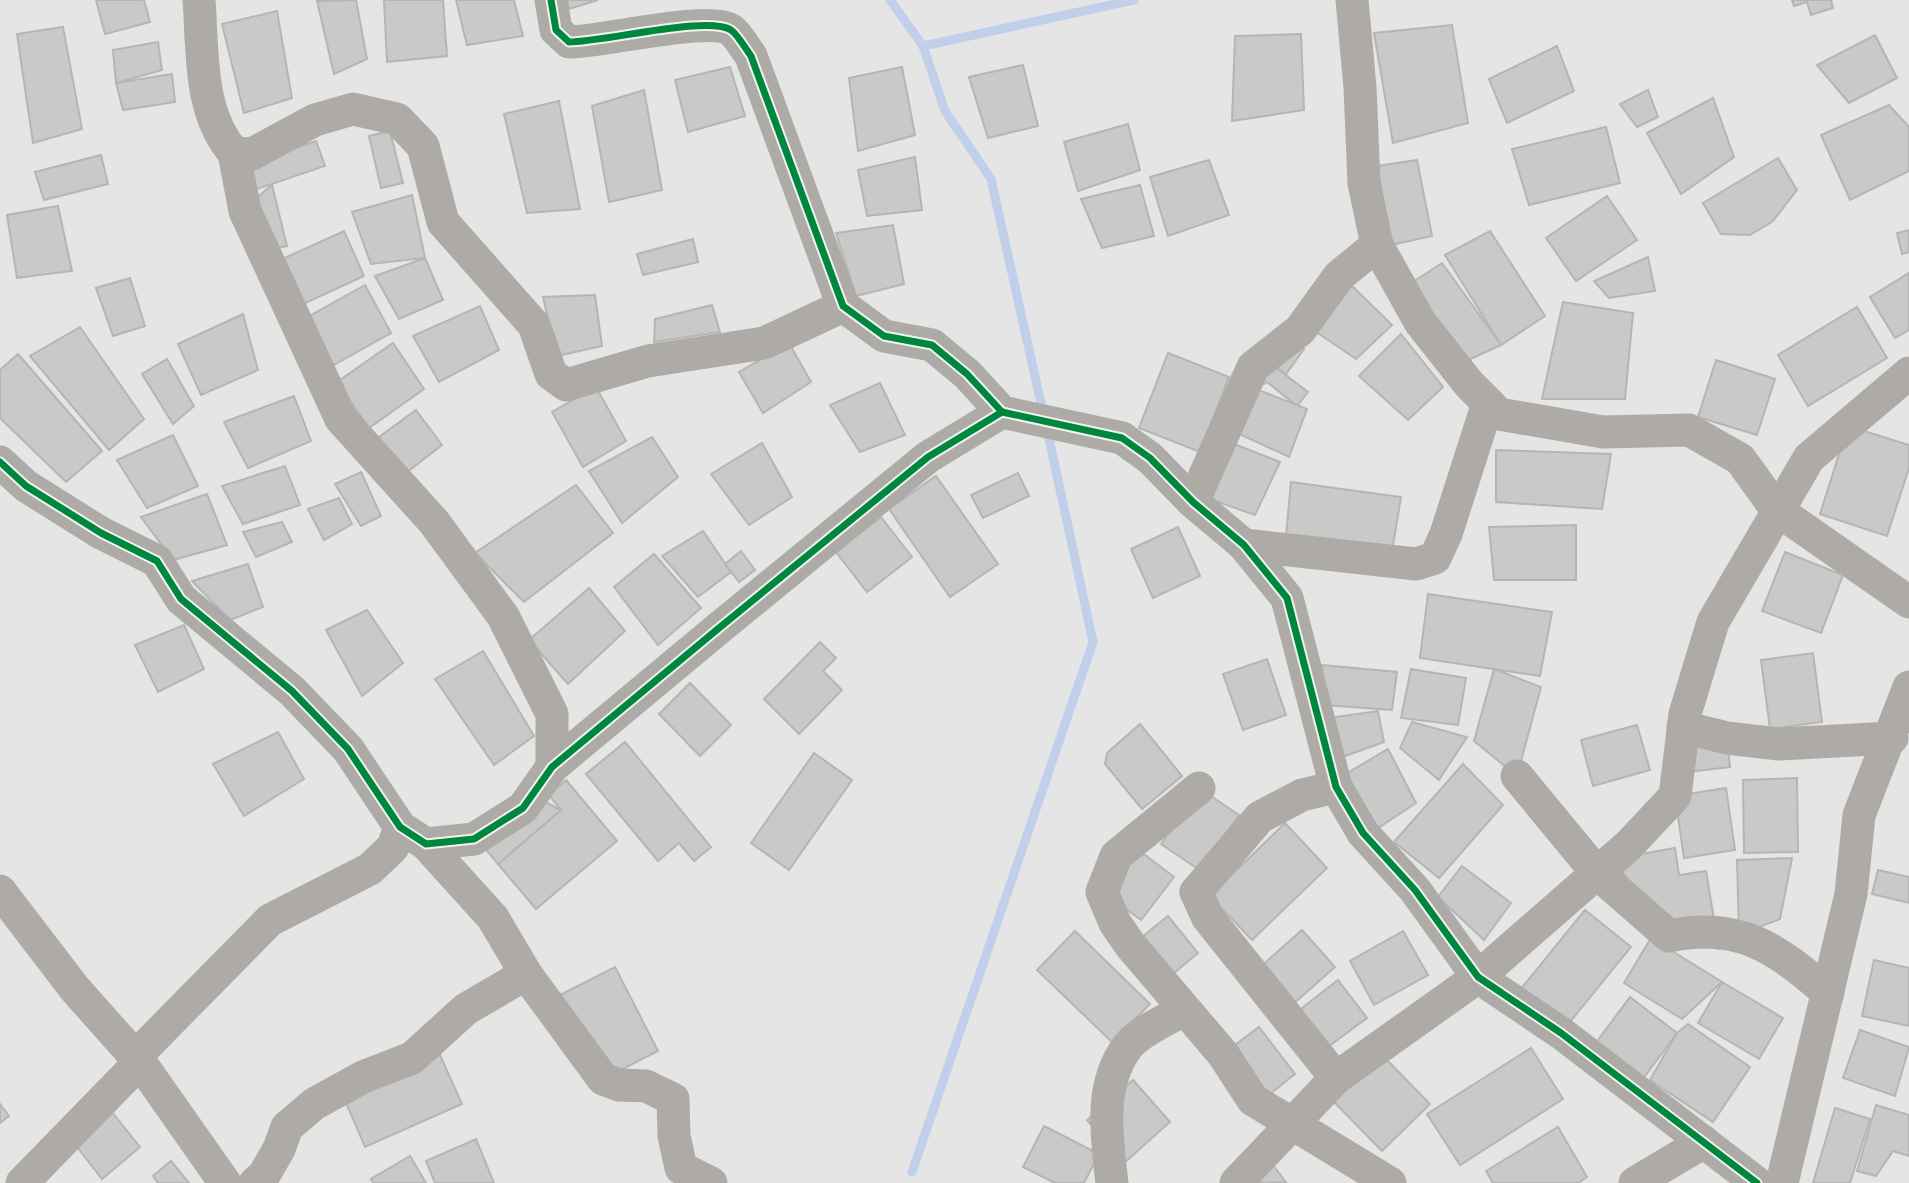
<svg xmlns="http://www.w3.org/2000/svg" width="1909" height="1183" font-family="'IBM Plex Sans',sans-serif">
<rect width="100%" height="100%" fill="#e5e5e6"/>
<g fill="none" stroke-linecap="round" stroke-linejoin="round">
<g stroke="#c0d0eb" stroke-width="9">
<polyline points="890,0 923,46 945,111 991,179 1043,412"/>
<polyline points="923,46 1134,0"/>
<polyline points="912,1172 1093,642 1047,429"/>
</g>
</g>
<g fill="#c9c9ca" stroke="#b5b5b6" stroke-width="2">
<polygon points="96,0 144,0 150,22 105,34"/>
<polygon points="356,0 367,59 334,74 317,1"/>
<polygon points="384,0 443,0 447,56 387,62"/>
<polygon points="456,0 514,0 523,36 467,45"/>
<polygon points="567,0 598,0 569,9"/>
<polygon points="1792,0 1831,0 1833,8 1811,15 1807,2 1794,6"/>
<polygon points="277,11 292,98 244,113 222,24"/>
<polygon points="1452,25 1468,123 1393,143 1374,33"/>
<polygon points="63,27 82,129 33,143 17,34"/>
<polygon points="1301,34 1304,110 1232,121 1235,36"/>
<polygon points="1875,35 1897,78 1849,103 1817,65"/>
<polygon points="158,42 162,70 116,83 113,50"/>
<polygon points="1557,46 1574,91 1507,123 1489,79"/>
<polygon points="1023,65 1038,126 988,138 969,77"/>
<polygon points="730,67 745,116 688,132 675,80"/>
<polygon points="902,67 915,135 858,151 849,78"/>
<polygon points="172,74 175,102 123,110 116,83"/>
<polygon points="644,90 662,190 609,202 592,106"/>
<polygon points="1648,90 1658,117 1637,127 1620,104"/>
<polygon points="1713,98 1734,157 1681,194 1647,133"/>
<polygon points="559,101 580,209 527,213 504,114"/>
<polygon points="1889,105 1909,127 1909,171 1850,200 1821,135"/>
<polygon points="1128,124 1140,170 1078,191 1064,142"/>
<polygon points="1606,127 1620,183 1529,205 1512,149"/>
<polygon points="390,131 403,183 381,188 369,136"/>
<polygon points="316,141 325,166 254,190 245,166"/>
<polygon points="101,155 108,184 44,200 35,172"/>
<polygon points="915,157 922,210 867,216 858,170"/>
<polygon points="1778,158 1797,190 1773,221 1750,235 1721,234 1703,203"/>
<polygon points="1209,160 1229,215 1168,236 1150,177"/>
<polygon points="1417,160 1432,236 1391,245 1377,166"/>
<polygon points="272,185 287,246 265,251 253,201"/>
<polygon points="1140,185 1154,236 1102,248 1081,199"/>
<polygon points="412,195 425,258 371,264 352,212"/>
<polygon points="1607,196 1637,240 1576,281 1546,238"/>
<polygon points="58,206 72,271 17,278 7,215"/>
<polygon points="893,225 904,284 856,296 836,233"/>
<polygon points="1909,230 1909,252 1902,254 1897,233"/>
<polygon points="344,231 364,276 299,306 278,261"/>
<polygon points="1490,231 1545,316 1501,345 1445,255"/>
<polygon points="693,239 698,262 643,275 637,254"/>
<polygon points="1648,257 1655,291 1609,298 1594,281"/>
<polygon points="425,258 443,300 399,319 375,276"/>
<polygon points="1442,263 1501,345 1464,362 1402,289"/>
<polygon points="1909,273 1909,330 1895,338 1870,297"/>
<polygon points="130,278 145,326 113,336 96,288"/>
<polygon points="1347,281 1392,325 1356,359 1312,329"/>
<polygon points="365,285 391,333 332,366 306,318"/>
<polygon points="595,295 602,346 557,356 543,297"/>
<polygon points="1563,302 1633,313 1625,399 1542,399"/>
<polygon points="712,305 720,332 654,342 655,319"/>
<polygon points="480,306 499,350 439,382 413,336"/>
<polygon points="1857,307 1887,358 1808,406 1778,355"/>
<polygon points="243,314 258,370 201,395 178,344"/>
<polygon points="80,327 144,419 109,450 30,356"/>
<polygon points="1401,334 1443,387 1408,420 1359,376"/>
<polygon points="1285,342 1304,349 1286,374 1270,363"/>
<polygon points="393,343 424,389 369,428 337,382"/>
<polygon points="789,343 811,382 763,413 739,372"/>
<polygon points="1168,353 1229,377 1200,452 1139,428"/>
<polygon points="18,354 102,451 66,482 0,418 0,370"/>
<polygon points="167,359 194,406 173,424 142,374"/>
<polygon points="1716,360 1775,379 1757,435 1698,417"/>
<polygon points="1270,363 1308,392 1297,406 1267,382 1256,389"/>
<polygon points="880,383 905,435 860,452 830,405"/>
<polygon points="596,387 626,441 583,467 552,412"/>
<polygon points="1256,389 1307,409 1289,457 1233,431"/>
<polygon points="294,396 311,441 248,468 224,422"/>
<polygon points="416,410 442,445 402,476 375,440"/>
<polygon points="1848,426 1909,445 1909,468 1887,536 1820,514"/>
<polygon points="173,435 198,486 147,508 117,460"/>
<polygon points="652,437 678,477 622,523 589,471"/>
<polygon points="1229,442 1280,462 1255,515 1207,498"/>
<polygon points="762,443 792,497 749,525 711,474"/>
<polygon points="1496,450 1611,454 1602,509 1496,502"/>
<polygon points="285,466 300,505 243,524 222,486"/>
<polygon points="361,472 381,516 361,526 335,484"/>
<polygon points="1018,473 1029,496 983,518 971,495"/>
<polygon points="936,476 998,564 950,597 889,509"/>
<polygon points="1291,482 1401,497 1392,551 1286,535"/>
<polygon points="576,485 613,533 524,602 475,553"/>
<polygon points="207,494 227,545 173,560 141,517"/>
<polygon points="339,498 352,524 324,540 308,509"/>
<polygon points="881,517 912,557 867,592 836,552"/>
<polygon points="282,522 292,542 256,557 243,532"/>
<polygon points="1576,525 1576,580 1494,580 1489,527"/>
<polygon points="1178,527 1200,576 1153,598 1131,549"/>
<polygon points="703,531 731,572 698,597 662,556"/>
<polygon points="741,551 755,570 739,582 725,564"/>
<polygon points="1785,552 1843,575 1821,633 1762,611"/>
<polygon points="654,554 701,608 658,645 614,587"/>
<polygon points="248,564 263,607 230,620 192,581"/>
<polygon points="589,588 625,631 568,684 529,640"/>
<polygon points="1428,594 1552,612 1540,676 1420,658"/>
<polygon points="367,610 403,663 362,696 326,630"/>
<polygon points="184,625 204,669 158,692 135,645"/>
<polygon points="820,642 836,658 823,671 842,690 799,734 764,699"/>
<polygon points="483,651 534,736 494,765 435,679"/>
<polygon points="1813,653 1822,722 1770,729 1761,660"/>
<polygon points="1267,659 1286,715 1243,730 1223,674"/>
<polygon points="1322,665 1397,672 1392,710 1325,705"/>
<polygon points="1411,669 1466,678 1458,725 1401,718"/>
<polygon points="1494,669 1541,687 1517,776 1474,741"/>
<polygon points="690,683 731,725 700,756 659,714"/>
<polygon points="1378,711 1384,742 1340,758 1328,718"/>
<polygon points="1412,722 1467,737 1439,780 1400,748"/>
<polygon points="1140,724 1182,776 1142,809 1105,764 1107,753"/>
<polygon points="1637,725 1650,770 1593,786 1581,740"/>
<polygon points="278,732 304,779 244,816 213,764"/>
<polygon points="1727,738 1730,767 1688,772 1684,742"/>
<polygon points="625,742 711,847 694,861 679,843 658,861 586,774"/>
<polygon points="1388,749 1416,803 1375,830 1344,775"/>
<polygon points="814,753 852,780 789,870 751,843"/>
<polygon points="1463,764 1503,805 1439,878 1394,842"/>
<polygon points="1797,778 1798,852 1744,853 1743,780"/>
<polygon points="566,780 617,841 536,909 498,864 561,810 549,795"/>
<polygon points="1199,788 1239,815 1201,871 1161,844"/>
<polygon points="1726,788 1735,850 1684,858 1675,796"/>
<polygon points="539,799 561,810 498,864 483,846"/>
<polygon points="1285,823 1327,868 1252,940 1210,896"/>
<polygon points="1136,848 1174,877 1141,920 1091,882"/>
<polygon points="1675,848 1679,875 1706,871 1719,949 1669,936 1613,859"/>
<polygon points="1792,858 1780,919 1739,935 1737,860"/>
<polygon points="1462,866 1511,903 1484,940 1438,897"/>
<polygon points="1878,870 1909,877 1909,903 1872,894"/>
<polygon points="1585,910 1631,947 1561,1033 1516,995"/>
<polygon points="1168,916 1198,953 1162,983 1131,946"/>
<polygon points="1302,930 1335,967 1292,1005 1259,968"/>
<polygon points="1075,931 1150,1004 1112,1042 1037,970"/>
<polygon points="1403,931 1428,975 1374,1005 1350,961"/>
<polygon points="1651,938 1722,982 1682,1019 1624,983"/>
<polygon points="1874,960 1909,968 1909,1026 1862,1016"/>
<polygon points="615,967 658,1051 603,1079 560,995"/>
<polygon points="1338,980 1367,1018 1325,1049 1297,1012"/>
<polygon points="1722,982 1783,1018 1759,1059 1698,1023"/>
<polygon points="1630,997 1677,1033 1639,1084 1592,1048"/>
<polygon points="1688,1024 1750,1067 1713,1122 1650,1080 1677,1033"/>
<polygon points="1259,1027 1295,1074 1260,1102 1223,1054"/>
<polygon points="1860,1030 1909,1047 1895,1096 1843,1078"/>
<polygon points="1531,1048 1563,1099 1460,1165 1427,1114"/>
<polygon points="1381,1054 1430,1104 1382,1151 1333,1101"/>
<polygon points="440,1055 462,1104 365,1147 344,1098"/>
<polygon points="1133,1080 1170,1122 1124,1163 1087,1120"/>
<polygon points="0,1104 9,1116 0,1123"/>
<polygon points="1876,1105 1909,1115 1909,1156 1893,1151 1876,1176 1857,1171"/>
<polygon points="1835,1108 1870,1119 1850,1183 1813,1183"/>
<polygon points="112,1112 140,1147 102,1179 74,1143"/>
<polygon points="1044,1126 1099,1154 1084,1183 1055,1183 1023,1167"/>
<polygon points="1558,1127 1587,1177 1578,1183 1493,1183 1486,1171"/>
<polygon points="476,1139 494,1183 435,1183 426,1161"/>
<polygon points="410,1156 426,1183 373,1183 371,1179"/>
<polygon points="171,1161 189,1183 158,1183 153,1176"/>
<polygon points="1272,1164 1286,1182 1249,1183"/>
</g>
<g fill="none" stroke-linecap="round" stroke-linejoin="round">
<g stroke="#aeaba7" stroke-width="33">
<path d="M199,0C203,51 198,112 234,153L252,154L315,120L353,109L397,119L423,146L443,222L534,325L551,374L566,385L648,361L764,343L843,306"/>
<path d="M551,0L556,30L569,42C604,42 708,15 731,30C738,35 745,48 751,56L843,306L884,336L932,345L967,374L1002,412L1122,438L1150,458L1193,502L1244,545L1287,598L1336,787L1363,833L1415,890L1478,977L1561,1033L1757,1183"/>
<polyline points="1352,0 1360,87 1364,183 1377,245 1420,322 1469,384 1499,414 1603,432 1689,430 1740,459 1777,510 1909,602"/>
<polyline points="234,153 245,211 341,419 434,522 503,616 552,714 552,767"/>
<polyline points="0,462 26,486 101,533 157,561 181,599 292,691 348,749 400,827 426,844 474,839 523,808 552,767 719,628 928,457 1002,412"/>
<polyline points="1193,502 1253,367 1300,330 1339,276 1377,245"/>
<polyline points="1244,545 1416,564 1435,558 1446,534 1488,403"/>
<polyline points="1683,727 1727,738 1779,744 1892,738"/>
<path d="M1517,776L1597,873L1669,936C1740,921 1777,949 1828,993"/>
<polyline points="1336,787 1302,795 1260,817 1196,892 1208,918 1336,1078"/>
<polyline points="1199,788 1116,856 1102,892 1115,923 1131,946 1223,1054 1253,1100 1390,1183"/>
<polyline points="426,844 493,918 526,974 603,1079 619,1085 646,1086 673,1099 674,1136 681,1168 711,1183"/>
<polyline points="0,891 75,989 140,1062 225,1183"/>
<polyline points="135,1057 270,920 370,869 393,847 400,827"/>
<polyline points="22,1183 140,1062"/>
<polyline points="255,1183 264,1175 279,1149 287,1127 314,1104 363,1077 412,1058 466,1009 526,974"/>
<path d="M1112,1183C1107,1138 1098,1085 1128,1046C1140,1031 1167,1020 1183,1010"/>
<polyline points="1236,1183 1336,1078 1478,977 1629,845 1675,796 1685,714 1713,622 1809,458 1909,373"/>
<polyline points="1635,1183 1704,1142"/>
<polyline points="1782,1183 1851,894 1859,815 1909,687"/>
</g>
<g stroke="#f1f2f4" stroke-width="11">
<g id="cycleway">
<path d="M551,0L556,30L569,42C604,42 708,15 731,30C738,35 745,48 751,56L843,306L884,336L932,345L967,374L1002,412L1122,438L1150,458L1193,502L1244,545L1287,598L1336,787L1363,833L1415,890L1478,977L1561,1033L1757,1183"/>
<polyline points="0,462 26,486 101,533 157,561 181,599 292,691 348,749 400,827 426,844 474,839 523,808 552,767 719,628 928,457 1002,412"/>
</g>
</g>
<use href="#cycleway" stroke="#00873e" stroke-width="7"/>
</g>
</svg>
